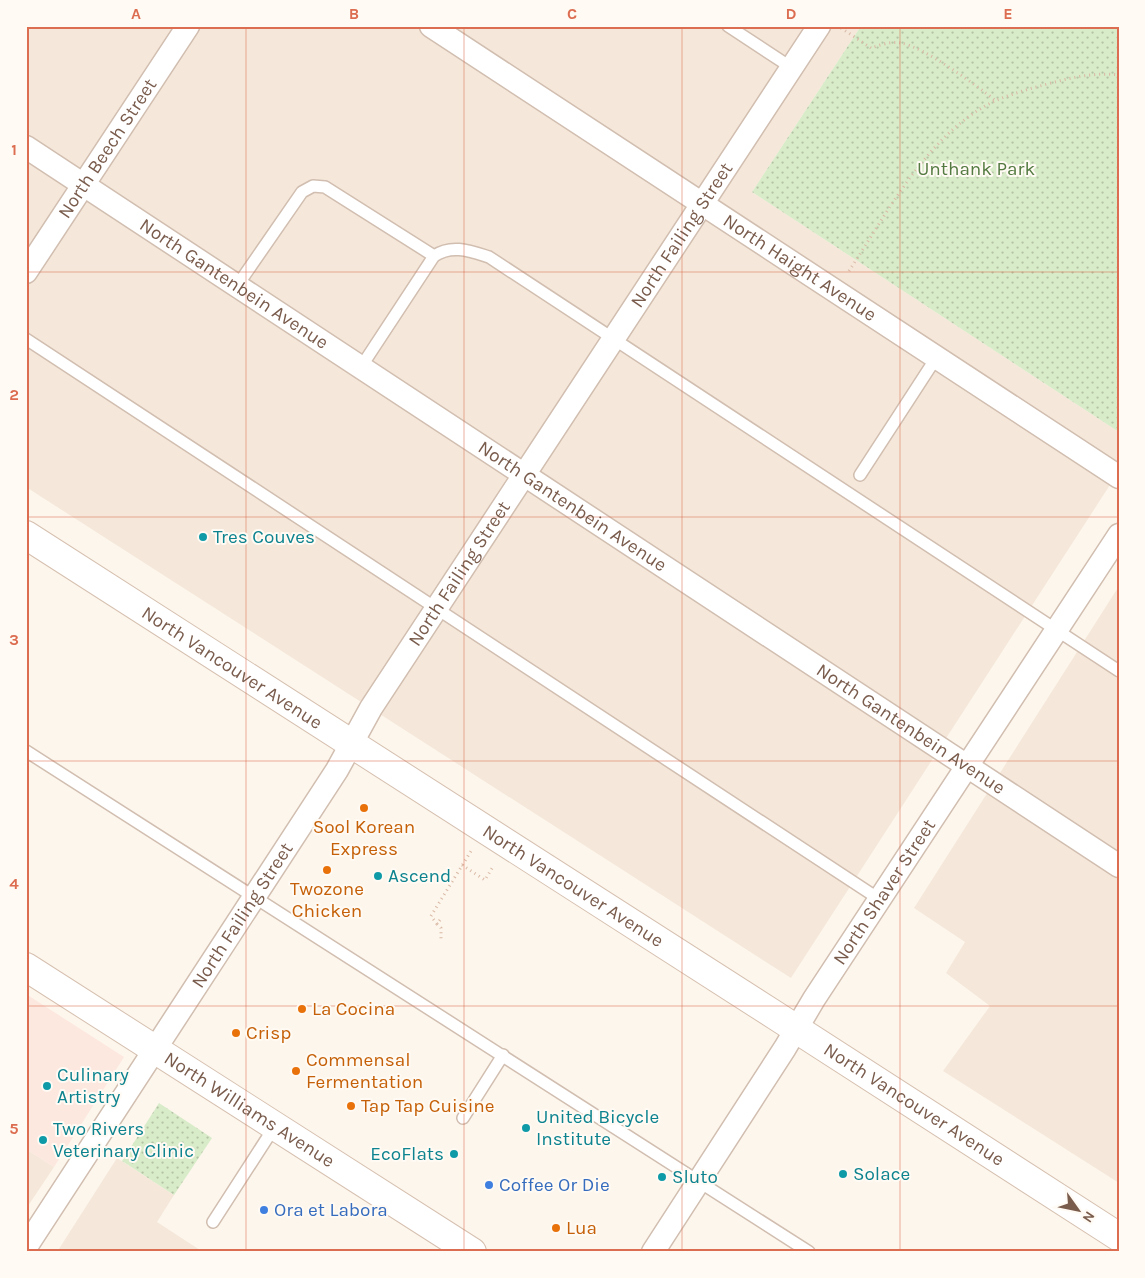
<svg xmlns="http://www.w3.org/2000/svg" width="1145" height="1278" font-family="Karla,sans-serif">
<defs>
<pattern id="park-dots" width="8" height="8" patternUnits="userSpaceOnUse" patternTransform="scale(1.25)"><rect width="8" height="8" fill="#d8ecc9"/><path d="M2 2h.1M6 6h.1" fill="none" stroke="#b4c2a5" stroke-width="1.8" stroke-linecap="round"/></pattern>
</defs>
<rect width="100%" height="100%" fill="#fdf6ec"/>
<g fill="#f5e8da">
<polygon points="26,26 861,26 752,192 1119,432 1119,471 791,978 26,487"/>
<polygon points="1119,586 1119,1183 943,1071 990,1006 946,973 965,942 914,908"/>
<polygon points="26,1149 54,1167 26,1209"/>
<polygon points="117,1158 174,1195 157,1222 203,1252 57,1252"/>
</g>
<polygon fill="#fde8e0" points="26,994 124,1057 54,1167 26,1149"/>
<g fill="url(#park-dots)">
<polygon points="861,26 1119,26 1119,432 752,192"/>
<polygon points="159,1103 212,1138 174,1195 122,1161"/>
</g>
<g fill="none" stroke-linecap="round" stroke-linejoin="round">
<g stroke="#d1beb0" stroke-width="14">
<g id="lane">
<polyline points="728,26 792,68"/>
<polyline points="237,286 302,192 313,186 325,187 434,256"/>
<polyline points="26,339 879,899"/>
<path d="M361,367L434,256C452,244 470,251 489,257L1119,671"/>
<polyline points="860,475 936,358"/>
<polyline points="26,751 809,1252"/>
<polyline points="463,1118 503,1055"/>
<polyline points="213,1222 275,1126"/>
</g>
</g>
<g stroke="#d1beb0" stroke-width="25">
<g id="street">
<path id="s1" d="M431,26L1119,477"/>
<path id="s2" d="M26,147L1119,866"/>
<path id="s3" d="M26,272L188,26"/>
<path id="s4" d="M26,1247L337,770L371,708L819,26"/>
<path id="s5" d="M653,1252L785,1048L814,999L1119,535"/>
</g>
</g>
<g stroke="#d6c0b0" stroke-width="30">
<g id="secondary">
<path id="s6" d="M26,535C390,771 756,1001 1119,1237"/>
<path id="s7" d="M26,967L472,1252"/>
</g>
</g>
<g stroke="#d9b8a5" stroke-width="3" stroke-dasharray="1 4" stroke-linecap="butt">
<path d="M841,28L871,48C880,45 891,41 901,43C924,47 976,85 996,101"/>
<path d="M849,271C888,212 929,131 997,100C1012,94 1028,89 1044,85C1069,78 1093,72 1119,75"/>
<polyline points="462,865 485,880 494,865"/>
<polyline points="440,920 437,924 441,928 441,941"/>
<polyline points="437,924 431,916 471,851"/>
</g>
<use href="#lane" stroke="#fff" stroke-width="11"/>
<use href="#street" stroke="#fff" stroke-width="22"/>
<use href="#secondary" stroke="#fff" stroke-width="28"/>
</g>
<path fill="none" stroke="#dc6d51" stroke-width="1" stroke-opacity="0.55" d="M246,26V1252M464,26V1252M682,26V1252M900,26V1252M26,272H1119M26,517H1119M26,761H1119M26,1006H1119"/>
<g fill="#0f9aa8" stroke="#fffaf3" stroke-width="2">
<circle cx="203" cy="537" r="5"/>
<circle cx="378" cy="876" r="5"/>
<circle cx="47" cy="1086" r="5"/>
<circle cx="526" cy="1128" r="5"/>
<circle cx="43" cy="1140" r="5"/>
<circle cx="454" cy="1154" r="5"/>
<circle cx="843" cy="1174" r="5"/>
<circle cx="662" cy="1177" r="5"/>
</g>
<g fill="#e8710a" stroke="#fffaf3" stroke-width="2">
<circle cx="364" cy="808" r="5"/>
<circle cx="327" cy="870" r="5"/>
<circle cx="302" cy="1009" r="5"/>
<circle cx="236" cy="1033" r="5"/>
<circle cx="296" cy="1071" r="5"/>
<circle cx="351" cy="1106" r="5"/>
<circle cx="556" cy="1228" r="5"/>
</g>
<g fill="#3f7fe0" stroke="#fffaf3" stroke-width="2">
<circle cx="489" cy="1185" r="5"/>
<circle cx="264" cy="1210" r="5"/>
</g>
<g text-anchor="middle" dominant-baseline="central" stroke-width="4" stroke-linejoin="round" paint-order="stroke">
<g font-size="19" fill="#7a5c4d" stroke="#fffaf3">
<text stroke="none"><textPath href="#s3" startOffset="148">North Beech Street</textPath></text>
<text stroke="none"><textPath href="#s4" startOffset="1206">North Failing Street</textPath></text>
<text stroke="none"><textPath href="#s1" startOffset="441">North Haight Avenue</textPath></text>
<text stroke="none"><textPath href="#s2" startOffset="249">North Gantenbein Avenue</textPath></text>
<text stroke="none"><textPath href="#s2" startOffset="654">North Gantenbein Avenue</textPath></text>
<text stroke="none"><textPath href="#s4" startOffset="801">North Failing Street</textPath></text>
<text stroke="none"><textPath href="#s6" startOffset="245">North Vancouver Avenue</textPath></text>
<text stroke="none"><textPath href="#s2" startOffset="1059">North Gantenbein Avenue</textPath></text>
<text stroke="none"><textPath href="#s6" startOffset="650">North Vancouver Avenue</textPath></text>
<text stroke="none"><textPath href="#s5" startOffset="428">North Shaver Street</textPath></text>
<text stroke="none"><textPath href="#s4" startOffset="396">North Failing Street</textPath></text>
<text stroke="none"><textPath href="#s6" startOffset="1055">North Vancouver Avenue</textPath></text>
<text stroke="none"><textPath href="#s7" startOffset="265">North Williams Avenue</textPath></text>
</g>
<g font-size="19" fill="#537a41" stroke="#fffaf3">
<text x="976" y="169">Unthank Park</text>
</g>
<g font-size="19" fill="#0d838f" stroke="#fffaf3" text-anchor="start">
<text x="213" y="537">Tres Couves</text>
<text x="388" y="876">Ascend</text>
<text x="57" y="1075">Culinary<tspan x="57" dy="22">Artistry</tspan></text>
<text x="536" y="1117">United Bicycle<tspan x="536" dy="22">Institute</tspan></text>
<text x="53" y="1129">Two Rivers<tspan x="53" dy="22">Veterinary Clinic</tspan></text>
<text x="444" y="1154" text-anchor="end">EcoFlats</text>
<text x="853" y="1174">Solace</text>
<text x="672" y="1177">Sluto</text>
</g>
<g font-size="19" fill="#c56008" stroke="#fffaf3" text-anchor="start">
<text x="364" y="827" text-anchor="middle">Sool Korean<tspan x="364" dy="22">Express</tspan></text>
<text x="327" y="889" text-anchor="middle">Twozone<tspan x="327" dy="22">Chicken</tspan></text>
<text x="312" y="1009">La Cocina</text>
<text x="246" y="1033">Crisp</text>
<text x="306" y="1060">Commensal<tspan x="306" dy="22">Fermentation</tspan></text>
<text x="361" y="1106">Tap Tap Cuisine</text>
<text x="566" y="1228">Lua</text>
</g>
<g font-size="19" fill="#366cbe" stroke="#fffaf3" text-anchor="start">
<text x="499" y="1185">Coffee Or Die</text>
<text x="274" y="1210">Ora et Labora</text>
</g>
</g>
<rect width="1145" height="1278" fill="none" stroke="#fffaf3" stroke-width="55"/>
<g transform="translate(1078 1210) rotate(123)" stroke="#fffaf3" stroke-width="4" paint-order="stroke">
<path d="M0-4L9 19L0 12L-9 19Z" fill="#7a5c4d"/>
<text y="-8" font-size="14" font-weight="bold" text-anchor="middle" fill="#7a5c4d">N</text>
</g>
<rect x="28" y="28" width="1090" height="1222" fill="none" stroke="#dc6d51" stroke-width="2"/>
<g font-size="16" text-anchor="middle" font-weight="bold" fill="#dc6d51">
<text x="136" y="19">A</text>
<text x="354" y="19">B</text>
<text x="572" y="19">C</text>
<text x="791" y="19">D</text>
<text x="1008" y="19">E</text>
<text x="14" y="155">1</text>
<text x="14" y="400">2</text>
<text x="14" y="645">3</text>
<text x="14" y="889">4</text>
<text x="14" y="1134">5</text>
</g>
</svg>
